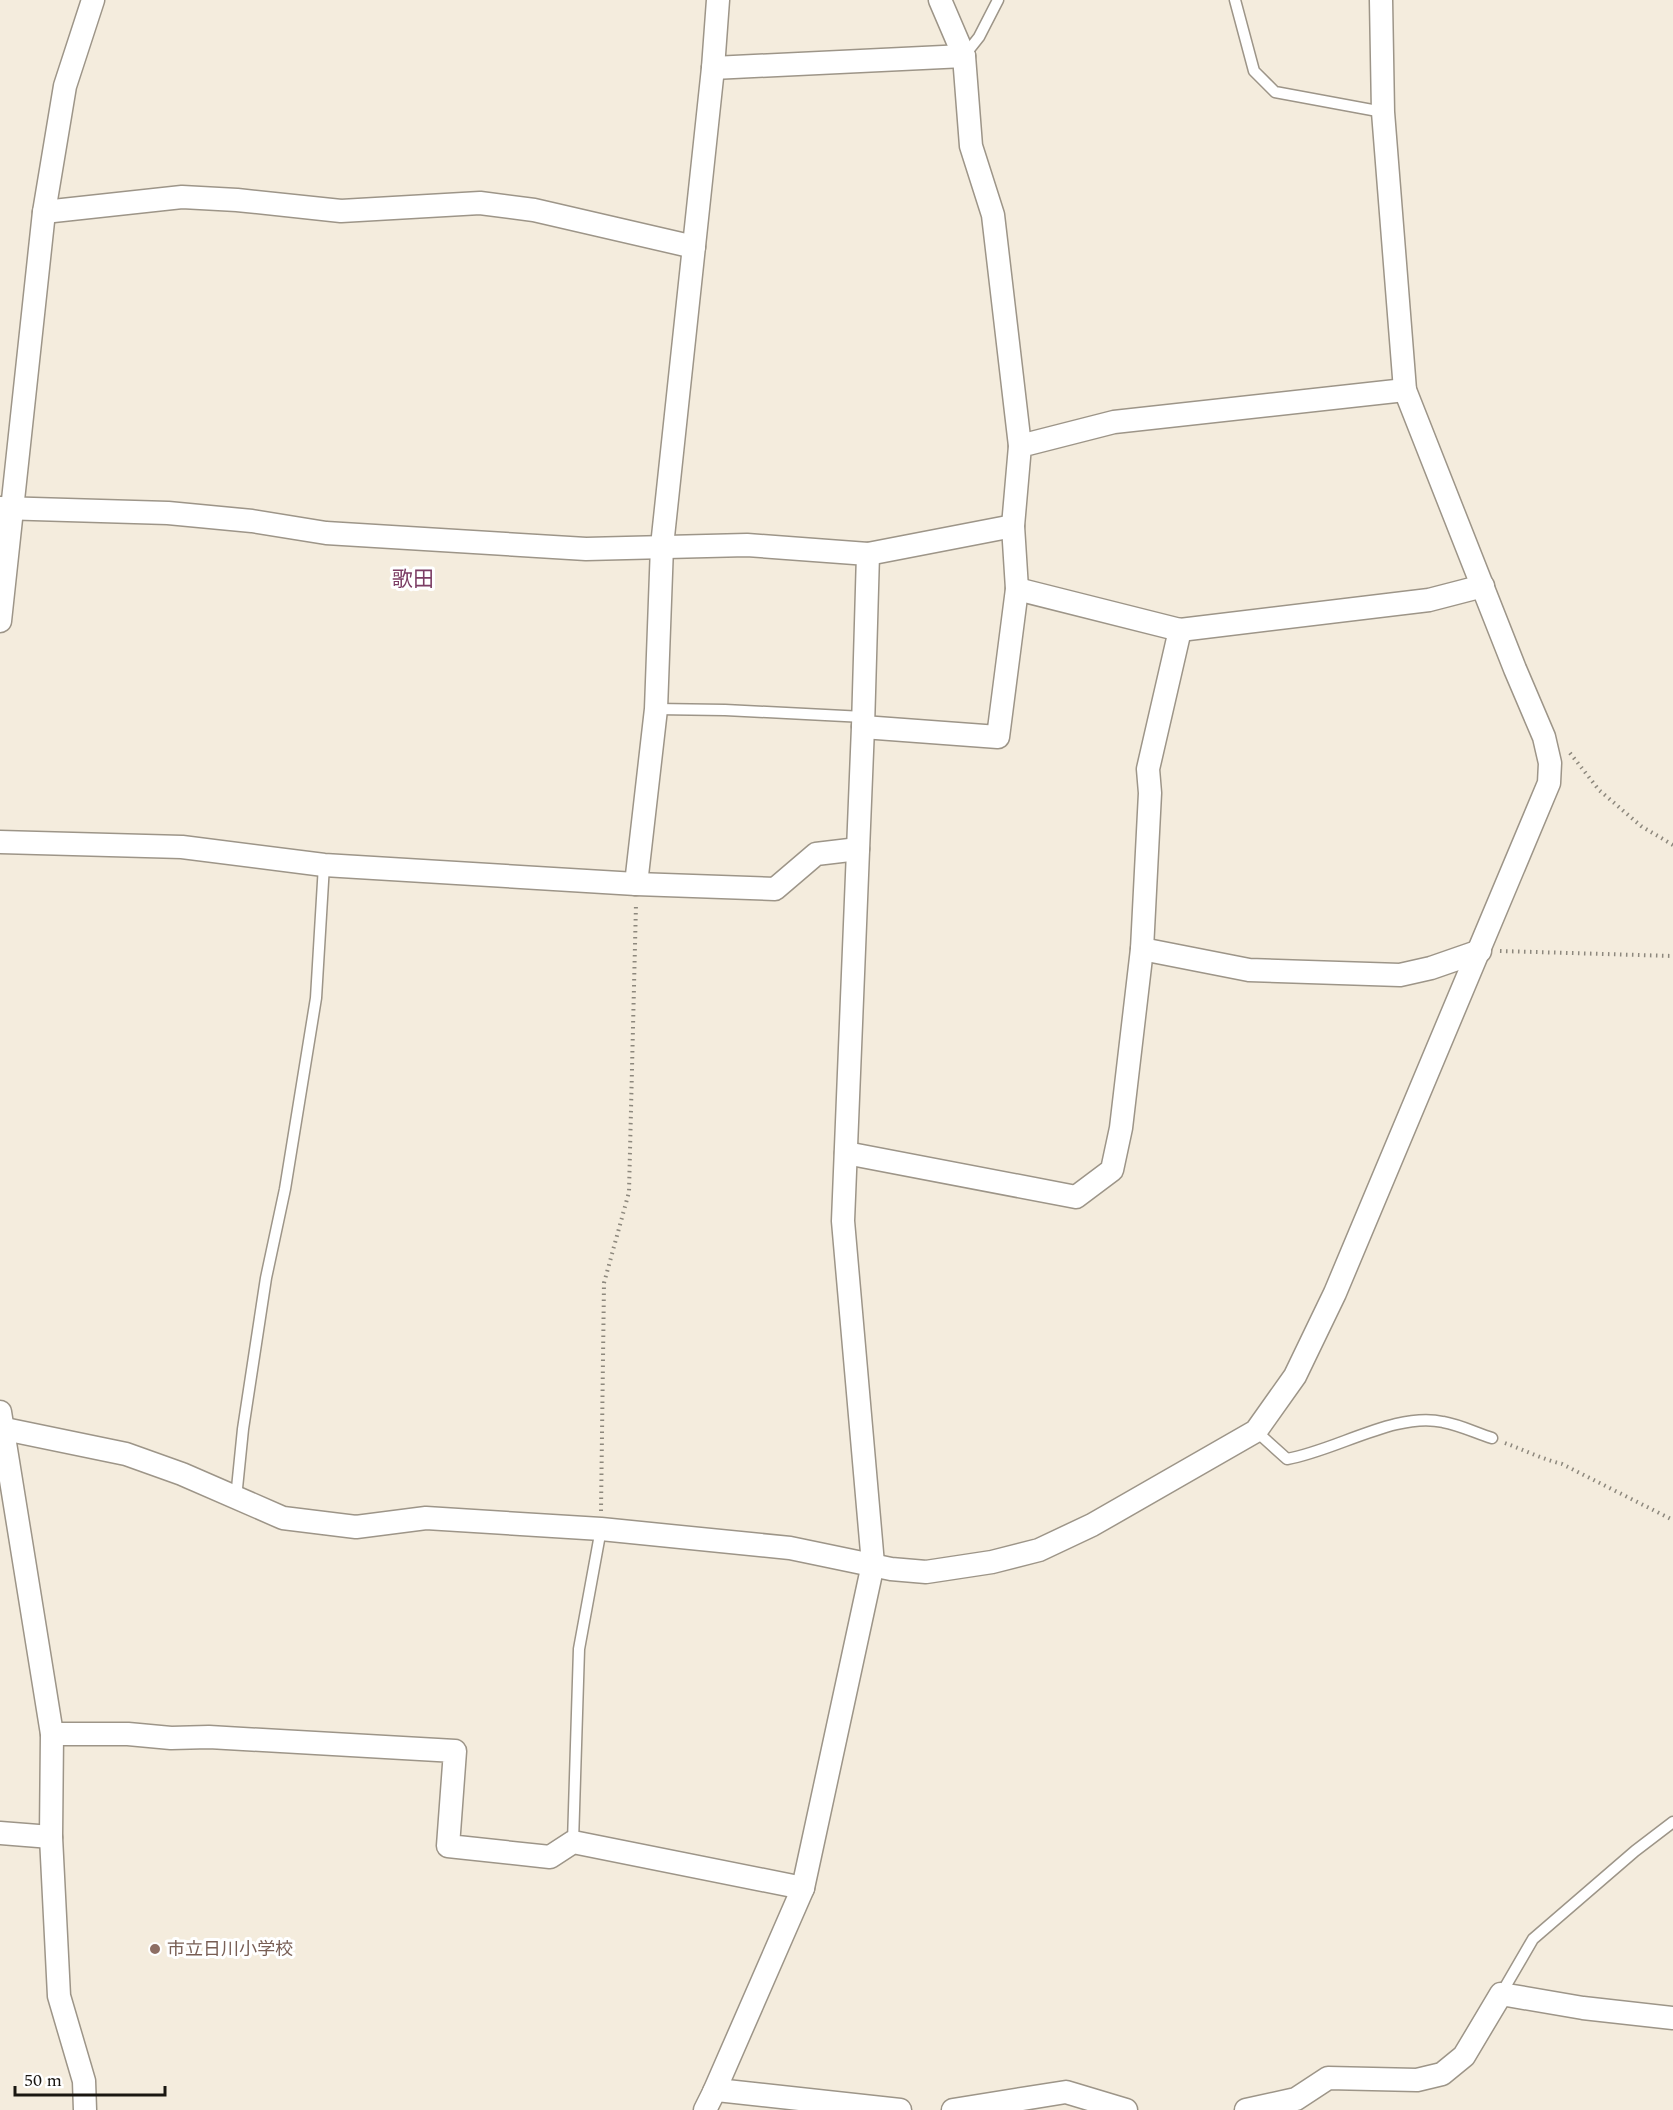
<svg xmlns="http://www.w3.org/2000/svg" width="1673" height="2110" font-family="Spectral,'Noto Sans JP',serif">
<rect width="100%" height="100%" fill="#f4ecdd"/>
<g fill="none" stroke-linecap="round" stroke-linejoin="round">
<g stroke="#9d9588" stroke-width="13">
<g id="lane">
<polyline points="1235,0 1254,71 1275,92 1383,112"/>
<polyline points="964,56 979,37 998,0"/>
<polyline points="656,709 725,710 864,717"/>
<path d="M1256,1431L1287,1459C1335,1451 1397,1411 1443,1422C1460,1425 1476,1433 1492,1438"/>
<polyline points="236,1498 243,1429 266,1278 285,1189 316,998 324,865"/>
<polyline points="573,1842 579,1649 601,1529"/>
<polyline points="1501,1994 1533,1939 1635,1851 1673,1822"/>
</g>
</g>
<g stroke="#9d9588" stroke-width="25">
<g id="street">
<polyline points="940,0 964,56 971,146 993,215 1020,446"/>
<polyline points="713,68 964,56"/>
<polyline points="44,212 182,197 237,200 341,211 480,203 534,210 694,247"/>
<polyline points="0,508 168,513 252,521 326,533 586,549 747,545 868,554 1013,526"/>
<polyline points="1017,589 1180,630 1429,600 1483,586"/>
<polyline points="0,621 44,212 65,86 93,0"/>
<polyline points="863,727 998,737 1017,589 1013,526 1020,446 1114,422 1405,390"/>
<polyline points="0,842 182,847 324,865 636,884 775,889 816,854 858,849"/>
<polyline points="636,884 656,709 662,546 713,68 718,0"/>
<polyline points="1142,949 1249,970 1400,975 1431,968 1480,951"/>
<polyline points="846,1153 1076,1197 1112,1170 1121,1128 1142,949 1150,793 1148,769 1180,630"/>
<polyline points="0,1412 52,1734 51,1837 59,1996 84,2081 85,2110"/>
<polyline points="0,1428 126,1454 182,1474 283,1518 356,1527 426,1518 601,1529 790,1548 891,1569 926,1572 992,1562 1039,1550 1092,1525 1256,1431 1295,1376 1335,1293 1549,783 1550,763 1544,737 1515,669 1405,390 1383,112 1381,0"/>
<polyline points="52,1734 128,1734 171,1738 209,1737 455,1751 448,1846 550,1857 573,1842 803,1888"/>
<polyline points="0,1833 51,1837"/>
<polyline points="714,2092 717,2090 900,2110"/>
<polyline points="705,2110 714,2092 803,1888 873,1564 843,1221 863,727 868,554"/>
<polyline points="953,2110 1066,2092 1126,2110"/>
<polyline points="1246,2110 1296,2099 1328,2078 1417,2080 1442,2074 1464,2056 1501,1994 1583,2008 1673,2018"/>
</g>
</g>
<g stroke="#8d887d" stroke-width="4" stroke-dasharray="1.5 4.5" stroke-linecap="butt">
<polyline points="1570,753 1599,790 1641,826 1673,845"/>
<polyline points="1500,951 1673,956"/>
<path d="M1505,1443C1524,1450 1542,1459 1562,1464L1673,1520"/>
<polyline points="601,1511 604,1283 629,1192 636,904"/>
</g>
<use href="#lane" stroke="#fff" stroke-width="10"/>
<use href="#street" stroke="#fff" stroke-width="22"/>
</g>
<circle fill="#8d6e63" stroke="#fff" stroke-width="2" cx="155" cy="1949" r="6"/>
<g text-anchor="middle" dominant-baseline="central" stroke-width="6" stroke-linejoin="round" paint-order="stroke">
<g font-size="18" fill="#785e54" stroke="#fff" text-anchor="start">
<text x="167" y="1949">市立日川小学校</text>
</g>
<g font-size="21" fill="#7c3d64" stroke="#fff">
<text x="413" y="580">歌田</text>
</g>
</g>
<path d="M15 2086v9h150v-9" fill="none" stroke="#191611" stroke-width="3"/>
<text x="24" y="2086" font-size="18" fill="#191611" stroke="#ffffff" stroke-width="4.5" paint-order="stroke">50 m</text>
</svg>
